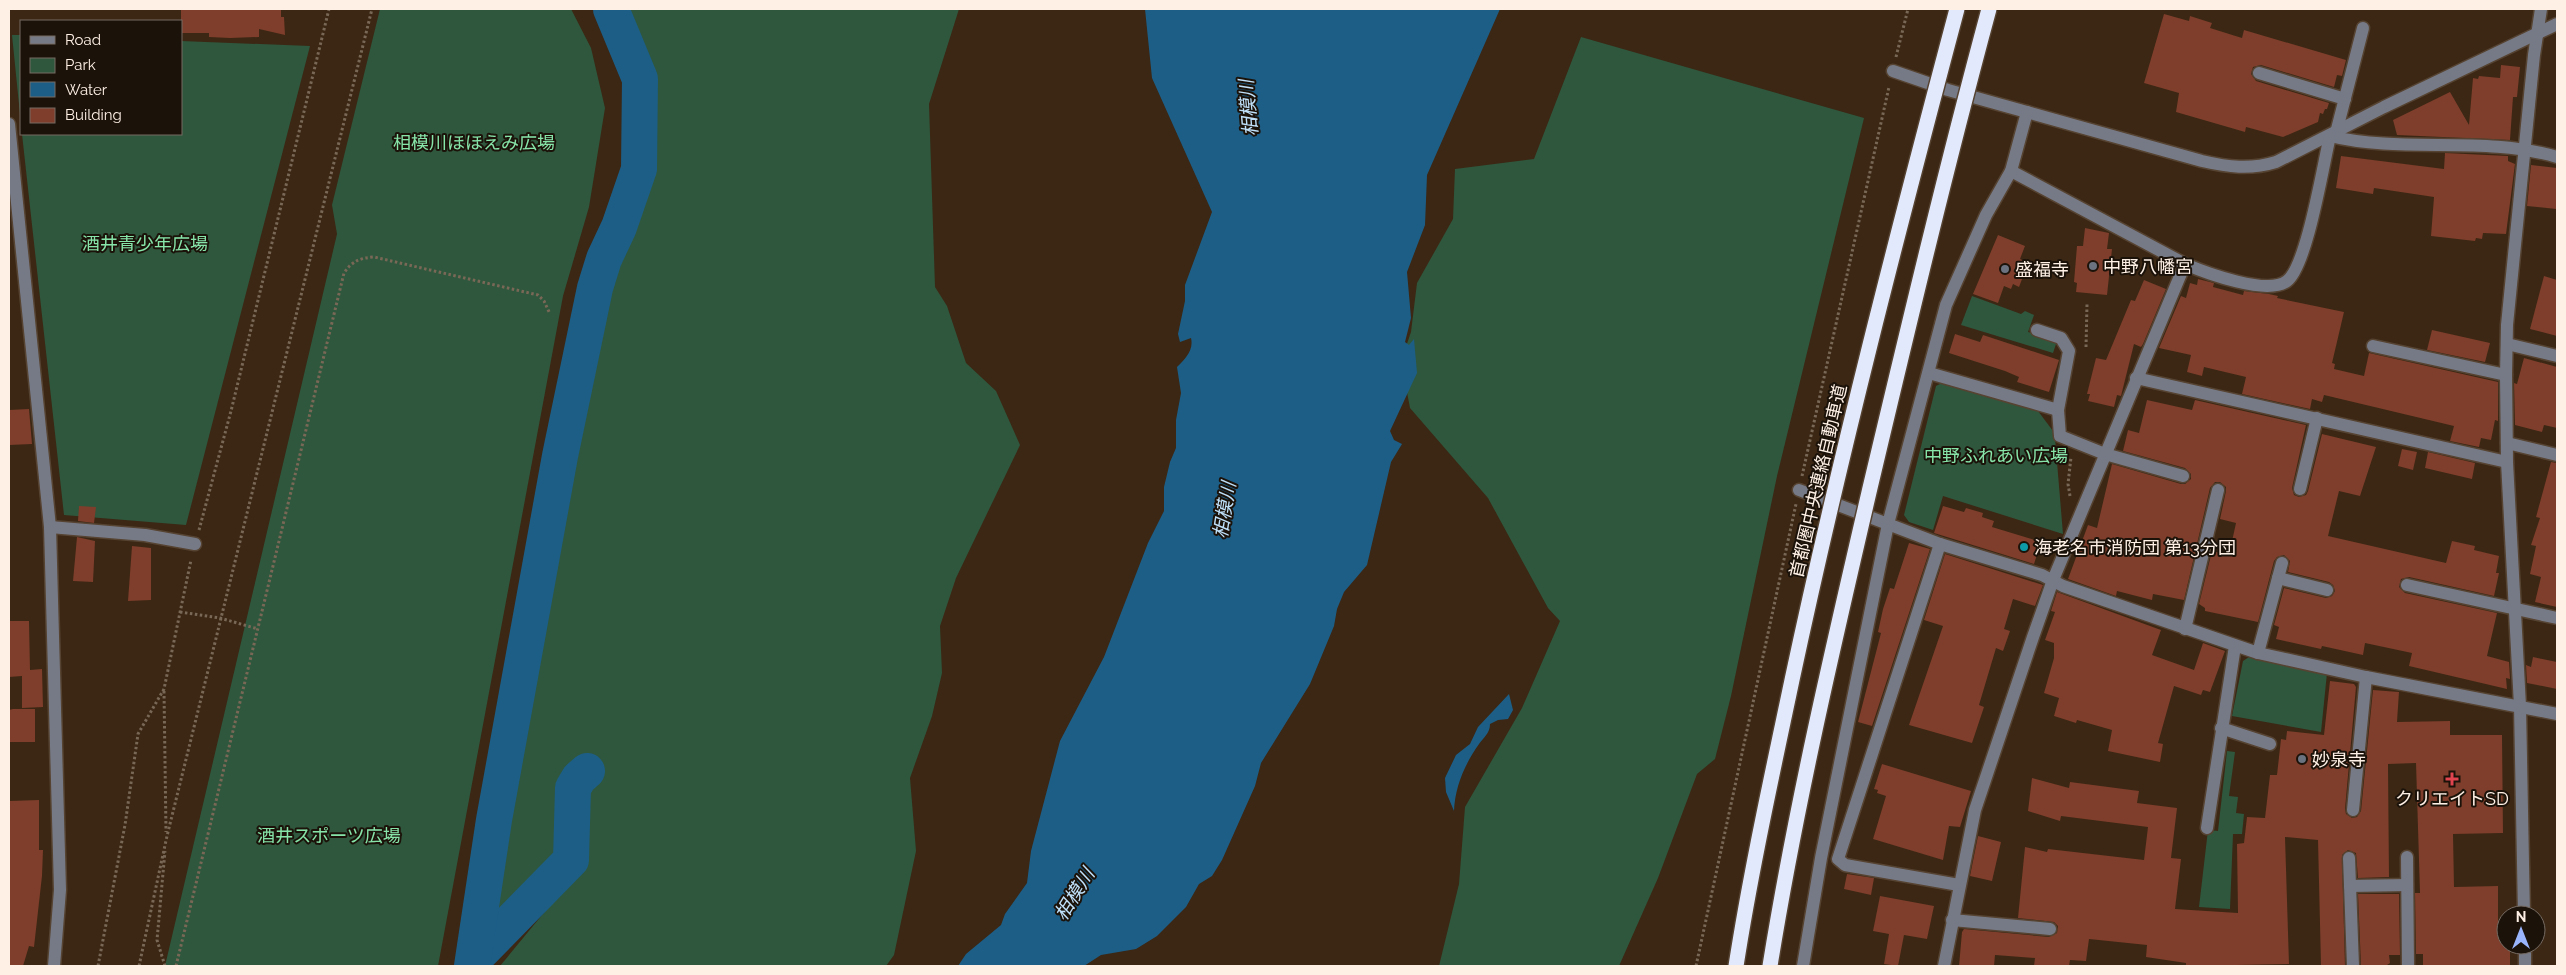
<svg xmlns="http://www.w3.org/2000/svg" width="2566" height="975" font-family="Raleway,'Noto Sans JP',sans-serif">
<rect width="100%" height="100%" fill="#3b2714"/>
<g fill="#2f573d">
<polygon points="380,9 571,9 591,48 605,108 589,207 563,296 438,966 165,966 337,234 332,205"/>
<polygon points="599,9 959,9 929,104 935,287 947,306 966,363 996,391 1020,445 956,578 940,626 942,673 932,716 910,778 916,851 894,955 886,966 500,966 580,869 578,793 587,771 579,763 562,823 565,847 562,860 490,933 486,925 485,907 572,422 595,307 605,261 622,225 633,185 629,93 622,65"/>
<polygon points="12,35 21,35 21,124"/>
<polygon points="1581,37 1864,118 1777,476 1731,696 1715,759 1697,774 1658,878 1619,966 1439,966 1459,884 1465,807 1522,708 1560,621 1548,608 1488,498 1410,408 1401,361 1411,332 1417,283 1453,219 1455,169 1534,159"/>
<polygon points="181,41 310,46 186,525 64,515 22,134 181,134"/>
<polygon points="1972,296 2021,314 2025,311 2034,315 2028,332 2057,341 2053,353 1961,325"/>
<polygon points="1944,382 2038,411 2053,431 2055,438 2063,534 1943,496 1933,530 1909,522 1904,515 1936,386"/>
<polygon points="2249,657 2327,673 2321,732 2232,716 2243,661"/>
<polygon points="2227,751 2235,752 2229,796 2238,797 2236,813 2244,814 2242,834 2233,834 2230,909 2199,907 2208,830 2218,831"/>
</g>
<g fill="#1d5e87">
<path d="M1145,9H1500L1427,175L1425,225L1407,272L1411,318L1405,342L1409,345L1414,339L1417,373L1390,431L1394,440L1402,444L1391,462L1367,565L1344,592L1337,609L1334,626L1310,684L1261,763L1255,786L1222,860L1212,876L1199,884L1186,907L1157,936L1136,949L1101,955L1084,966H958L966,954L1001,925L1005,914L1027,883L1031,851L1060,741L1104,657L1148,543L1164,511V487L1170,462L1176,448V420L1181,393L1177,367C1185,359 1194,350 1191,338L1180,342L1178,334L1185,301V285L1212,212L1152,78Z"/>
<path d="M1509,694L1513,710L1508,719L1498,720L1490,724C1490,733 1484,737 1479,744C1465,764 1455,786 1454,811L1446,792L1445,778L1456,755L1470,744L1478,727Z"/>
</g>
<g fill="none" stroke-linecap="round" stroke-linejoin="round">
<g stroke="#1d5e87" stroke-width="36">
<polyline points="474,959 571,860 573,788 579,778 587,771"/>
<polyline points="472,966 494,820 560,456 595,288 604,259 619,227 639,169 640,79 611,9"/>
</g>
</g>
<g fill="#7e3e2b">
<polygon points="181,9 281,9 281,17 284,17 285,35 259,29 259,37 230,38 209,37 209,33 181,33"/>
<polygon points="2164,14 2189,21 2190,16 2212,23 2210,28 2242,38 2244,30 2346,60 2342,76 2337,75 2334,87 2261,65 2253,67 2251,74 2256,81 2329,103 2327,109 2325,109 2323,114 2320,113 2318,122 2283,137 2246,127 2245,132 2176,112 2179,93 2144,83"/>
<polygon points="2501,65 2520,67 2517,97 2513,97 2510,140 2397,135 2393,120 2450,92 2469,125 2473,78 2478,79 2479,76 2500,78"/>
<polygon points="2445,153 2508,156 2508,161 2515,164 2506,234 2483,233 2482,239 2476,238 2475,241 2431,236 2434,197 2374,188 2373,194 2336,188 2341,156 2444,169"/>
<polygon points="2531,165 2557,168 2556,209 2527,206"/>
<polygon points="2085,228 2109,233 2107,249 2112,249 2107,295 2076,292 2077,283 2074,282 2077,246 2083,246"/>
<polygon points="1998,235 2025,246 2020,259 2024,261 2022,265 2027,266 2019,287 2013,284 2011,289 2004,286 1998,303 1973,294"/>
<polygon points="2544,276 2557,280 2557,336 2530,329"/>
<polygon points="2198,279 2214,283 2213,287 2243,295 2244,291 2269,294 2278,296 2277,298 2344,312 2332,363 2335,364 2334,369 2364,376 2369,353 2498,382 2498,421 2495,420 2491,440 2481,438 2479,447 2450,441 2454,426 2324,395 2322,402 2312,399 2310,409 2242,394 2246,377 2204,367 2202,376 2187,372 2191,355 2159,348 2181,296 2186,298 2190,283 2197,285"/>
<polygon points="2144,280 2166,289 2143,344 2141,347 2134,344 2121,396 2117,395 2114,407 2088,401 2090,394 2087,394 2096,358 2106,360 2131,300 2135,301"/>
<polygon points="2432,330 2490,343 2485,362 2427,350"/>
<polygon points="1955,334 1980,342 1983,335 2059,360 2049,392 2017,382 2019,377 2005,371 1949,353"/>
<polygon points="2524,358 2557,367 2557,428 2544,425 2542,432 2515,425 2514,383 2517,384"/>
<polygon points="2147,400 2192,410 2195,400 2306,425 2292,488 2294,495 2299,497 2306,495 2308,491 2322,434 2376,447 2360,496 2339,491 2328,536 2446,563 2452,541 2475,546 2474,550 2499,556 2496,573 2499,573 2494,596 2409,577 2401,579 2399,587 2405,593 2497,613 2487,656 2509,662 2510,679 2506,678 2507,689 2409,666 2412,653 2365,643 2363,655 2322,646 2321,649 2276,639 2279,627 2274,625 2284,588 2326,598 2332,596 2335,591 2333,585 2329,582 2288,572 2290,561 2284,555 2277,557 2274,561 2258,622 2205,611 2205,608 2199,604 2212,551 2229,555 2236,523 2220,519 2226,491 2226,487 2220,482 2215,482 2210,488 2184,600 2153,594 2152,600 2117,591 2116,596 2068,579 2088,525 2097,528 2112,464 2181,484 2185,484 2191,479 2191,474 2185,468 2123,451 2128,430 2139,433"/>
<polygon points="29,409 32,444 9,445 9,410"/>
<polygon points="2402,449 2417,452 2413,470 2398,466"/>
<polygon points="2428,452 2475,463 2472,479 2425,468"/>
<polygon points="2551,462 2557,463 2557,607 2535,602 2541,577 2530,574 2536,546 2531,545 2540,518 2536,517"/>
<polygon points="79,506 96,507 94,523 78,521"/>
<polygon points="1943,506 1964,512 1966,508 1983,513 1982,517 1994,521 1992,527 2041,542 2034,564 1934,533"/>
<polygon points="77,537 95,541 93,582 73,581"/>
<polygon points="1909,543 1930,549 1872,726 1858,722 1881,633 1878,632 1883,609 1890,588 1894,589"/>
<polygon points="132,546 151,548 151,600 128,601"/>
<polygon points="1945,554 2043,585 2035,606 2013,599 2004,629 2010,631 2003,651 1996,648 1979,705 1984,707 1972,743 1909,725 1943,626 1924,620"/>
<polygon points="2057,592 2161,630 2152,655 2194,670 2203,643 2225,651 2210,692 2203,690 2201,695 2174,686 2158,743 2163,744 2160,762 2108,751 2112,730 2077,720 2076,723 2054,716 2059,698 2044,693 2054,658 2054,643 2045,640 2055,612 2051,611"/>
<polygon points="9,621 29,621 30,670 42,669 43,707 22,708 22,676 9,677"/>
<polygon points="2533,657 2557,662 2557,689 2527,683 2526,665 2531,667"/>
<polygon points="2330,681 2354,684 2356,687 2345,809 2346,814 2352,818 2357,817 2361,811 2373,690 2399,692 2397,722 2450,721 2450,735 2502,735 2503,833 2453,834 2454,887 2498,886 2498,922 2506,922 2506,945 2510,945 2510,966 2423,966 2423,954 2416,954 2415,893 2420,893 2416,763 2388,764 2389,877 2358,878 2356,853 2348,850 2342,855 2345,966 2321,966 2318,840 2285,837 2289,964 2186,966 2186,963 2146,957 2147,945 2089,939 2086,961 2070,960 2069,966 2034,966 2035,958 1995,955 1994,966 1959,966 1962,932 1964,929 2049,937 2057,933 2058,926 2054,922 2018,918 2025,847 2047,852 2048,849 2144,860 2148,827 2061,816 2060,821 2028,811 2032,778 2069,788 2070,782 2139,791 2137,803 2177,808 2171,858 2181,859 2175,909 2238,913 2237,844 2244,843 2247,817 2265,818 2270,775 2277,775 2281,739 2286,740 2287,731 2324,735"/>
<polygon points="13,709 35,709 35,742 9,742 9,710"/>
<polygon points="1882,764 1971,791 1960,827 1949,826 1943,860 1873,839 1886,796 1877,793 1878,790 1874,789"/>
<polygon points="39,800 39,850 43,850 42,876 34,947 29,946 23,966 9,966 9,801"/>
<polygon points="1978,836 2001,842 1992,881 1970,876"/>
<polygon points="1847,874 1874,878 1871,895 1844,889"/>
<polygon points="2358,894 2399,894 2400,955 2389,955 2390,963 2387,965 2361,966"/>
<polygon points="1880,896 1934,906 1927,939 1904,935 1898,966 1884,964 1889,934 1873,931"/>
</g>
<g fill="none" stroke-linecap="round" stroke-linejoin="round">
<g stroke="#564331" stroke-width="15">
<g id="minor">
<path d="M1893,71L1948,90L2202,161C2228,167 2250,170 2276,162L2384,107L2557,24"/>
<polyline points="2259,73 2345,99"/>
<polyline points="9,124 50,527 60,890 54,966"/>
<polyline points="2336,133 2363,28"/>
<path d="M2330,136C2404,154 2483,135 2557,157"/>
<path d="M2011,171L2185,264C2206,273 2268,296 2287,281C2307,266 2323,165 2330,136"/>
<polyline points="2037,330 2061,338 2069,351 2058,410 2060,436 2105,454 2183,476"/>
<polyline points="2507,344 2557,356"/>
<polyline points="2373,346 2506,375"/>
<polyline points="1929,373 2058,410"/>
<polyline points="2136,378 2507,462"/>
<polyline points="2507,443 2557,455"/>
<polyline points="2300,489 2317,418"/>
<polyline points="1799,490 1940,544 2042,575 2063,586 2258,653 2366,677 2557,714"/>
<polyline points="50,527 145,535 195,544"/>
<polyline points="1940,544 1838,859 1845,865 1959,885"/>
<polyline points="2278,578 2327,590"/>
<polyline points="2407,585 2557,618"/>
<polyline points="2185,629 2218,490"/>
<polyline points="2258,653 2282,563"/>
<polyline points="2221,728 2270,744"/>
<polyline points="2353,810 2366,677"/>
<polyline points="2207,828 2235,646"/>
<polyline points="2407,857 2408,966"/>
<polyline points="2349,858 2353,966"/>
<polyline points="2350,886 2407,885"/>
<polyline points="2524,915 2520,706 2507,462 2506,375 2507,325 2534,55 2541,9"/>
<polyline points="1952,920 2050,929"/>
<polyline points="2525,945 2525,966"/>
<polyline points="1803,966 1821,858 1888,524 1946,305 1986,215 2011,171 2027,112"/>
<polyline points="1944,966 1975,810 2033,637 2053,580 2185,264"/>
</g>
</g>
<g stroke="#7a6857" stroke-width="3" stroke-dasharray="2.5 2.5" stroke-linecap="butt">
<polyline points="1896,57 1908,9"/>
<polyline points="2086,347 2087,304"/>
<polyline points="1802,476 1889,87"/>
<polyline points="2070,496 2068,484 2071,457"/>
<polyline points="199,530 231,411 329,9"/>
<polyline points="180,612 220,618 258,629"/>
<polyline points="164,691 166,832"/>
<polyline points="98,966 125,825 138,734 164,689 191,560"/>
<polyline points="139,966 167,836 372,9"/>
<polyline points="165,966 157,940 165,851"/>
<path d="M176,966L344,273C352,261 360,258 374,257L538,295L544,301L550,314"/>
<polyline points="1696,966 1796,504"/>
</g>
<use href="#minor" stroke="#767a87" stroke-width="12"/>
<g stroke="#564331" stroke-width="18" stroke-linecap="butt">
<g id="highway-bridge">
<path d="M1736,966C1751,870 1772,775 1792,680C1840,455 1898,231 1957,9"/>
<path d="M1770,966C1796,805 1833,647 1870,488C1908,328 1946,168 1989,9"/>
</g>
</g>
<use href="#highway-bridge" stroke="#e3e9fc" stroke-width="15"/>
</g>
<g fill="#6b7280" stroke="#1b120a" stroke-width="2">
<circle cx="2093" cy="266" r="5"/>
<circle cx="2005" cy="269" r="5"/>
<circle cx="2302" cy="759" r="5"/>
</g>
<circle fill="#0f9aa8" stroke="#1b120a" stroke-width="2" cx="2024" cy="547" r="5"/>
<path fill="#e0444e" stroke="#1b120a" stroke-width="2" d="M2449.5 771.5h5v5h5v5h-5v5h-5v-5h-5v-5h5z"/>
<g text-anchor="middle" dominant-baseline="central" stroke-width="4" stroke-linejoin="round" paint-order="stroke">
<g font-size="18" fill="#87e5a9" stroke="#1b120a">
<text x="474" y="142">相模川ほほえみ広場</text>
<text x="145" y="243">酒井青少年広場</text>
<text x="1996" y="455">中野ふれあい広場</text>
<text x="329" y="835">酒井スポーツ広場</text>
</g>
<g font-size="18" fill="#fef0e5" stroke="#1b120a" text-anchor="start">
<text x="2103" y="266">中野八幡宮</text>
<text x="2015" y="269">盛福寺</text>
<text x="2034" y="547">海老名市消防団 第13分団</text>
<text x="2312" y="759">妙泉寺</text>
<text x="2452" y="798" text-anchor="middle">クリエイトSD</text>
</g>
<g font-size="18" fill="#fef0e5" stroke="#1b120a">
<text transform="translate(1818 481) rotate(-77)">首都圏中央連絡自動車道</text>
</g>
<g font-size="19" font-style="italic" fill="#c0e1fa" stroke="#1b120a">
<text transform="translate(1248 108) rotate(-95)">相模川</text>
<text transform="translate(1224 510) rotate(-81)">相模川</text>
<text transform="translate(1074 894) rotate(-58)">相模川</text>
</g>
</g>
<rect width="2566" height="975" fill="none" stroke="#fef0e5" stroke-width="20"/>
<rect x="20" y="20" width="162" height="115" fill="#1b120a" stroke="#766b62"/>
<rect x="30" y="36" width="25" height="8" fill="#767a87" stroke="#766b62"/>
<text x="65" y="45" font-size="15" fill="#fef0e5">Road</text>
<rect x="30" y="58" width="25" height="15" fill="#2f573d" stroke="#766b62"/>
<text x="65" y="70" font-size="15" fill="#fef0e5">Park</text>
<rect x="30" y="82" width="25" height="15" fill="#1d5e87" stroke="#766b62"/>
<text x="65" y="95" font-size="15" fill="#fef0e5">Water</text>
<rect x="30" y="108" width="25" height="15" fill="#7e3e2b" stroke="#766b62"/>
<text x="65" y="120" font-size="15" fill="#fef0e5">Building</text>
<g transform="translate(2521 930)"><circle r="24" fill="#1b120a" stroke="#766b62"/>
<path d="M0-4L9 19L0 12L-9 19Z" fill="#9bb5fd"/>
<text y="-8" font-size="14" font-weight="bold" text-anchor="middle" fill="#fef0e5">N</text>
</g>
</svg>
